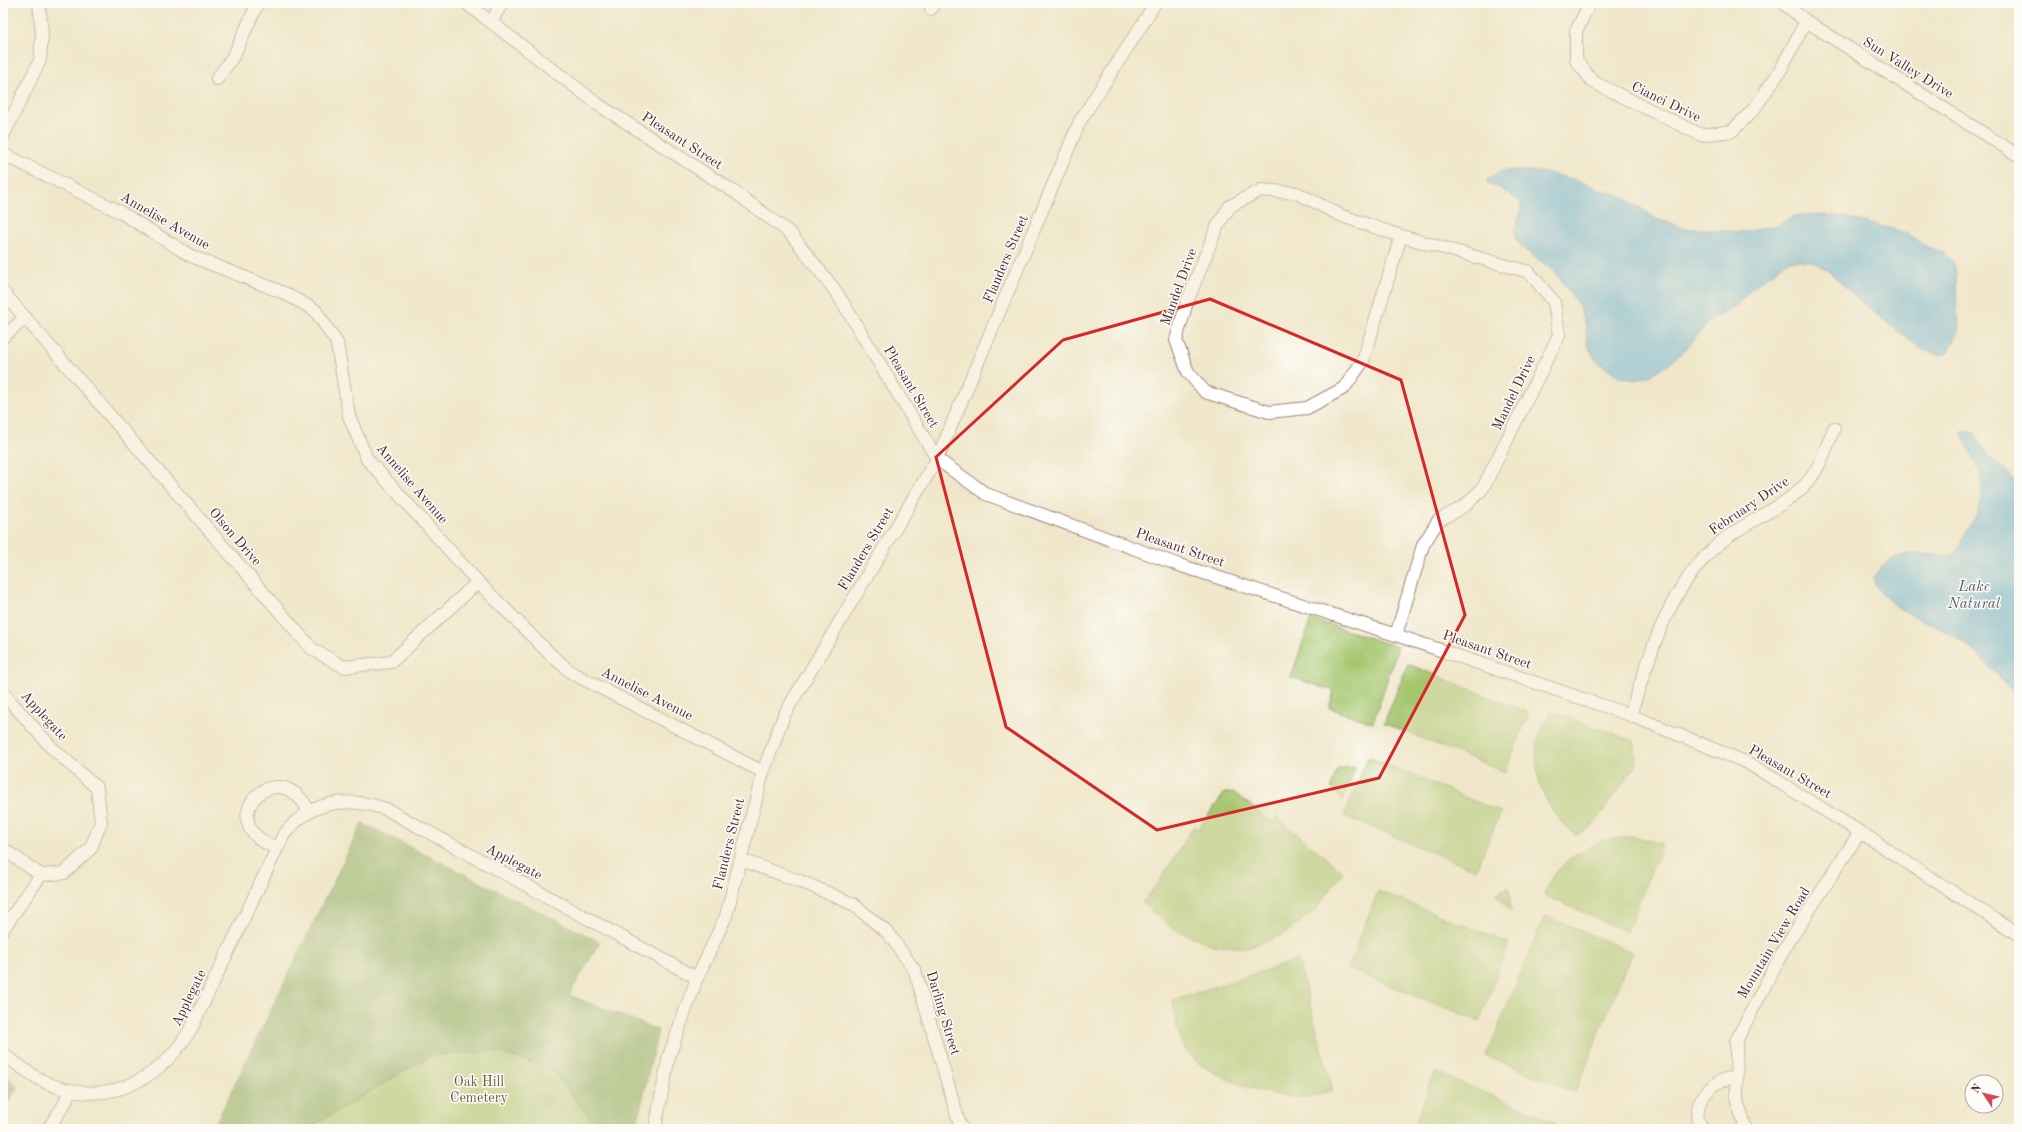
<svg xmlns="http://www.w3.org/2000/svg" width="2022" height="1132" font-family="'Old Standard TT',serif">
<rect width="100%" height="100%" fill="#fdfcf7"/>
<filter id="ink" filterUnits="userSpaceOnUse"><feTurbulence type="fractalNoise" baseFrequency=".025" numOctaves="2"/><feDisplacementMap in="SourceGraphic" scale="8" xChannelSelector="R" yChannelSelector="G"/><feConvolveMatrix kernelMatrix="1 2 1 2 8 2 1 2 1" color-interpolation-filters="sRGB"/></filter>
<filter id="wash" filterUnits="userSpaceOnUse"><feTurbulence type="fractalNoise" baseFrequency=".012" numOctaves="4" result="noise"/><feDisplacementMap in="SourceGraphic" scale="16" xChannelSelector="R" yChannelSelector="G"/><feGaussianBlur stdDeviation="0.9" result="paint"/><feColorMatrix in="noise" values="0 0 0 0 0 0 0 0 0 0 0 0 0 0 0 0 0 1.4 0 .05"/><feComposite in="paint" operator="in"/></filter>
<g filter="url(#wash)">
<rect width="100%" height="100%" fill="#f0e7cb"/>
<g fill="#a5c66e" stroke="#78724c">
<polygon points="1311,619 1398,647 1373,723 1329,708 1334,691 1291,677"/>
<polygon points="1408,664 1529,713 1505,772 1384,723"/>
<path d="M1551,711L1634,741L1637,764L1593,825L1576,835C1545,812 1530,775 1539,736C1541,727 1547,719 1551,711Z"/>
<polygon points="1368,757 1501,812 1476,870 1344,816"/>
<polygon points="1356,767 1342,801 1331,787 1338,768"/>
<polygon points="1233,792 1272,822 1277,817 1343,872 1315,911 1284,934 1247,948 1213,945 1173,929 1142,903 1159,882 1194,826 1198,829 1225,793"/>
<polygon points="1633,836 1662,844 1627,932 1544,895 1553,876 1569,859 1601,841"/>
<polygon points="1509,887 1511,911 1510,911 1495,893"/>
<polygon points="1378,891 1509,943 1479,1021 1348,969"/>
<polygon points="1545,916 1632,952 1575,1092 1486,1056"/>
<path d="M1298,960L1333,1090C1326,1092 1317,1096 1310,1097C1278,1101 1208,1078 1188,1053C1176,1039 1176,1018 1173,1000Z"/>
<polygon points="496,1051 553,1070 598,1129 307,1129 431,1055"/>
<polygon points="1435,1072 1556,1122 1553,1129 1413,1129"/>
</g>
<g fill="#84ab61" stroke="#676546">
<polygon points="362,823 600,942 569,995 658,1030 636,1129 598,1129 553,1070 495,1051 431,1055 307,1129 213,1129"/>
<polygon points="3,1073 18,1087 3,1110"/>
</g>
<g fill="#67b3e0" stroke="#586986">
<polygon points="1517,170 1549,173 1572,179 1623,197 1657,219 1683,228 1744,232 1778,225 1794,216 1814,214 1844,217 1908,233 1923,245 1946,254 1953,261 1956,273 1957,312 1960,327 1949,352 1942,355 1922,350 1862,303 1828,270 1811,261 1789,260 1751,289 1736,306 1710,320 1685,350 1666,366 1648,376 1635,380 1620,377 1596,361 1587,344 1586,327 1578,304 1554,271 1524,249 1515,238 1515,228 1521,212 1520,201 1499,188 1488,184 1487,179 1501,171"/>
<path d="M1966,431L1974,433L1987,454L2019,484V701C2000,677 1980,654 1955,637C1930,620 1881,609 1873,578C1892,548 1920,552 1951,557C1960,549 1961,541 1966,531C1968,526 1972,522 1975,518C1991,487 1976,460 1961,433Z"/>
</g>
</g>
<g filter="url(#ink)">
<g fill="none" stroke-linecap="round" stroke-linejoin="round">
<g stroke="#9d837b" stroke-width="14">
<g id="minor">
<polyline points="466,3 599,105 736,193 790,233 837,293 937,459 986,494 1179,565 1396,635 1630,715 1748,763 1860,832 2019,935"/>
<polyline points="1590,3 1576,31 1576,60 1593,82 1701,135 1732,131 1754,109 1780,71 1806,21"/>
<polyline points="1783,3 1806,21 2019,156"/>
<polyline points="931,9 934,3"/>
<polyline points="491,22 502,3"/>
<polyline points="217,79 234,55 258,3"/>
<polyline points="3,136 40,60 42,34 39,3"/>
<polyline points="3,154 120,212 191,256 284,293 315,310 337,343 349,416 367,459 478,582 550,654 572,673 763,772"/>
<polyline points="3,292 312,649 344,667 391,662 478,582"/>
<polyline points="3,337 25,318"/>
<polyline points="1396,635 1423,545 1438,521 1466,505 1483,488 1559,335 1554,302 1529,272 1401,236 1342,216 1297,193 1261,190 1230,206 1217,227 1187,302 1176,340 1188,372 1205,392 1269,412 1307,408 1344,388 1363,361 1401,236"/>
<polyline points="3,693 51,747 97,788 101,822 91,848 64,873 41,875 3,849"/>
<path d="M1630,715C1651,654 1665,595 1713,549C1740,523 1776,513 1803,487C1819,472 1826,448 1834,428"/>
<path d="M277,848C269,845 261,841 255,835C228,807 280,757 309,811"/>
<polyline points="741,860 800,881 853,904 889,934 915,971 959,1122 963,1129"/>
<polyline points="3,929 41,875"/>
<path d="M3,1054C19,1065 36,1080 55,1086C113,1107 165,1076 193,1025L283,836C310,800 345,796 386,809L697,978"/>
<polyline points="48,1129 65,1103 69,1091"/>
<polyline points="655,1129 669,1056 697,978 726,916 763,772 784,715 937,459 1080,121 1145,20 1155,3"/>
<path d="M1703,1129C1689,1112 1704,1089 1721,1081C1725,1079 1731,1078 1736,1076"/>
<polyline points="1746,1129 1737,1101 1736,1041 1784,949 1860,832"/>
</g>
</g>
<use href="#minor" stroke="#fff" stroke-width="12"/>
</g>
</g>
<path d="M0 0H2022V1132H0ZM1210,299L1401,380L1465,615L1379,778L1157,830L1006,727L936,457L1063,340Z" fill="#f0e7cb" fill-opacity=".55" fill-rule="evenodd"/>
<path fill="none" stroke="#d62828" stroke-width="3" stroke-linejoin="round" d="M1210,299L1401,380L1465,615L1379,778L1157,830L1006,727L936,457L1063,340Z"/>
<g text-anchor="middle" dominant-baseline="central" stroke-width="3" stroke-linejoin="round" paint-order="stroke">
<g font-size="14" fill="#4a1f2b" stroke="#fdfcf7">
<text transform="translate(1908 68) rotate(32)">Sun Valley Drive</text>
<text transform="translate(1666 102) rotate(26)">Cianci Drive</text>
<text transform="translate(682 141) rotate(33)">Pleasant Street</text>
<text transform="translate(165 221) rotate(30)">Annelise Avenue</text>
<text transform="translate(1006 259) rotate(-67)">Flanders Street</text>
<text transform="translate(1179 287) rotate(-70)">Mandel Drive</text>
<text transform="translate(911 387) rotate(59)">Pleasant Street</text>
<text transform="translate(1514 393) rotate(-64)">Mandel Drive</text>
<text transform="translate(412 484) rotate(49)">Annelise Avenue</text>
<text transform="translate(1749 506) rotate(-34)">February Drive</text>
<text transform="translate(235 537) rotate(49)">Olson Drive</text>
<text transform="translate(1180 548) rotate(19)">Pleasant Street</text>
<text transform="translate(866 549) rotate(-59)">Flanders Street</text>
<text transform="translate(1487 650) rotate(19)">Pleasant Street</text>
<text transform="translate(647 694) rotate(27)">Annelise Avenue</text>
<text transform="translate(44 716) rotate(48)">Applegate</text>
<text transform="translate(1790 772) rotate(30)">Pleasant Street</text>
<text transform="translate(729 844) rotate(-76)">Flanders Street</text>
<text transform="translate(514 862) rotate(28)">Applegate</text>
<text transform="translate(1774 943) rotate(-59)">Mountain View Road</text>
<text transform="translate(189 998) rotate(-64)">Applegate</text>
<text transform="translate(943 1013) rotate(73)">Darling Street</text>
</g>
<g font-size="14" fill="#6a5942" stroke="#fdfcf7">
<text x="479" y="1082">Oak Hill<tspan x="479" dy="16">Cemetery</tspan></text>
</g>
<g font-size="15" font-style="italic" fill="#565a73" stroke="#fdfcf7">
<text x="1974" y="587">Lake<tspan x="1974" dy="17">Natural</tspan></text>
</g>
</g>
<rect width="2022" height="1132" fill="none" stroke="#fdfcf7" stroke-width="16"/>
<g transform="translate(1984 1094) rotate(305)"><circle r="19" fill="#fdfcf7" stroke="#b5a4a5"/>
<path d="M0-3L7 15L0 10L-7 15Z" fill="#d1495b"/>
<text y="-6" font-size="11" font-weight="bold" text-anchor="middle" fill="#4a1f2b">N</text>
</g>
</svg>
